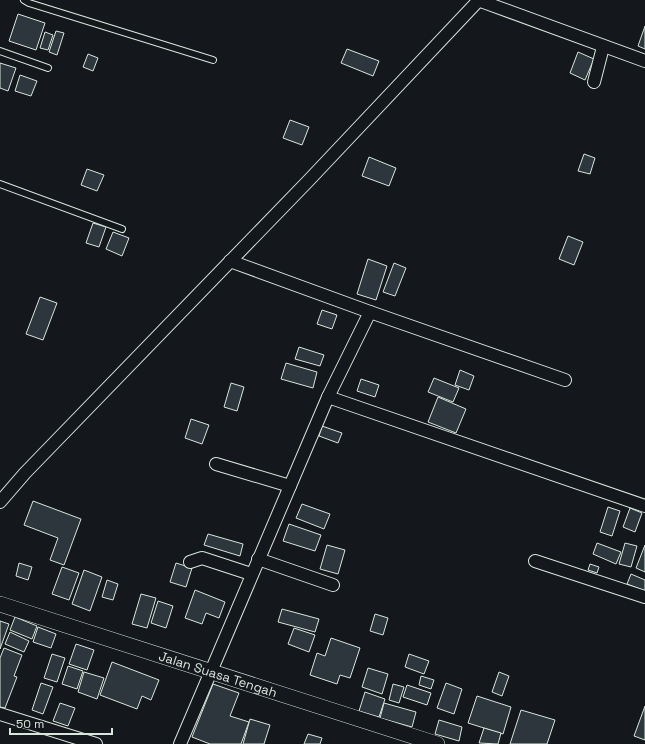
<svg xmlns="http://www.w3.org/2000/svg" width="645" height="744" font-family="'Space Grotesk',sans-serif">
<rect width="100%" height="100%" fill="#14181c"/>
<g fill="#2c363c" stroke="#d8e6dc">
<polygon points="18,14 45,23 36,50 9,41"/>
<polygon points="645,26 645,49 638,46"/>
<polygon points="56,31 64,33 57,55 49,52"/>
<polygon points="45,32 53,35 48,50 40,48"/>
<polygon points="347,49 379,61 373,76 341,63"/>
<polygon points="578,52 594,59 585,80 570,73"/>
<polygon points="88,54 98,58 93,71 83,67"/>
<polygon points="0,63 16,68 8,91 0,88"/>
<polygon points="20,75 37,81 31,96 15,91"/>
<polygon points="290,120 309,127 302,145 283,138"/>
<polygon points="584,154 595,158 590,174 578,171"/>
<polygon points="369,157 396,168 389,186 362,176"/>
<polygon points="87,169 104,175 97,191 81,185"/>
<polygon points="93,223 106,227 99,247 86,243"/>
<polygon points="113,232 129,238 122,256 106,249"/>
<polygon points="568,236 583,242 574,265 559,259"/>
<polygon points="368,259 387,266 376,300 357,294"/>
<polygon points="394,263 406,268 395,296 383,292"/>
<polygon points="40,297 57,303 43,340 26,334"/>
<polygon points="322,310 337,315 332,329 317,324"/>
<polygon points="299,347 324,355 320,366 295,359"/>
<polygon points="286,363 317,372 313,388 281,379"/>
<polygon points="460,370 474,376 469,390 455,385"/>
<polygon points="434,378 459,388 453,402 428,392"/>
<polygon points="361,379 379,385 375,397 357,391"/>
<polygon points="231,383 244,387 237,411 224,407"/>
<polygon points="438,397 466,409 456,433 428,422"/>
<polygon points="191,419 209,425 202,444 185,438"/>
<polygon points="322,426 342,433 338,443 319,436"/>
<polygon points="33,501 81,519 64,565 50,560 58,538 24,525"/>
<polygon points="302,504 330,514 324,529 296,518"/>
<polygon points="608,507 620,511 612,536 600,532"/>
<polygon points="630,508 642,513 635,532 623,527"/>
<polygon points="289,524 321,535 315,551 283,541"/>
<polygon points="208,534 243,544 240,556 204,545"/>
<polygon points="597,543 621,552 616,564 593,554"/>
<polygon points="625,543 637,546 631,567 619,564"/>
<polygon points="327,545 345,550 338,574 320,569"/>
<polygon points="645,545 645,572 636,568"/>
<polygon points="19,563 32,567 28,580 16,576"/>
<polygon points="176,563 192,568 186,587 170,582"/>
<polygon points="590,564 599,567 597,573 588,570"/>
<polygon points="62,567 79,573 69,600 52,594"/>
<polygon points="84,570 102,577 90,611 72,604"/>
<polygon points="631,574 645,580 645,591 627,584"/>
<polygon points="107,580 118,584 113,600 102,597"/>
<polygon points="195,590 225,602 219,618 206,613 202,624 185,618"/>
<polygon points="141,594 156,598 147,628 132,624"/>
<polygon points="158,601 173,606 166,628 151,623"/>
<polygon points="282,609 319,619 315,632 278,622"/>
<polygon points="375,614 388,618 383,635 370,631"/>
<polygon points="15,617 37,626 32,639 10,630"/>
<polygon points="0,621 9,624 0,649"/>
<polygon points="38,627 56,634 51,648 33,642"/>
<polygon points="294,628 315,635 309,652 288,644"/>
<polygon points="10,632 29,641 24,652 5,644"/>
<polygon points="331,638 360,648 350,678 340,675 337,684 310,675 317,653 325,656"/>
<polygon points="76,644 94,650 87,670 69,664"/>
<polygon points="4,648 22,655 14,676 17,677 5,708 0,707 0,658"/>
<polygon points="52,654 65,658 57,682 44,678"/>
<polygon points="409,654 429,661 424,674 405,667"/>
<polygon points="112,662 159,680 151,700 142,696 137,709 100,695"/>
<polygon points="68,666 83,671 77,689 62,684"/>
<polygon points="368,668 388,674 382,694 362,687"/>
<polygon points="84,672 104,678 97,699 78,692"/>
<polygon points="499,672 509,676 502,696 492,692"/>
<polygon points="421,676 434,680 431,689 419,685"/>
<polygon points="41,683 53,687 43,714 32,710"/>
<polygon points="446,683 462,689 454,714 437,708"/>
<polygon points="213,684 239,693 230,716 249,722 241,744 210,744 192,737"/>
<polygon points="393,684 404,687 399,703 389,700"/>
<polygon points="407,685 431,693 427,705 403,697"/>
<polygon points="365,692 385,699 379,717 359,711"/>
<polygon points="477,696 511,707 503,734 468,723"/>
<polygon points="60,703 75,708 68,726 53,721"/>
<polygon points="384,703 416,712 412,727 380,718"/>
<polygon points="645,706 645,740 634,736"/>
<polygon points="521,710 555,720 547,744 510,744"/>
<polygon points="250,719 270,725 264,744 243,744"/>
<polygon points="439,720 462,727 459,741 435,734"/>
<polygon points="484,728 501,733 498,744 479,743"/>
<polygon points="308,734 322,738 320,744 304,744"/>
</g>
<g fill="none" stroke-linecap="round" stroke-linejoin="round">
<g stroke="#d8e6dc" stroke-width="8">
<g id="service">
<polyline points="24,0 29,3 213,60"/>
<polyline points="0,51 48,68"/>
<polyline points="0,184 122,229"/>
</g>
</g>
<g stroke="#d8e6dc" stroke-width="14">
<g id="minor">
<polyline points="478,0 645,61"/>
<polyline points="594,82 603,47"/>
<polyline points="230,261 370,312 565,380"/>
<polyline points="328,397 645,506"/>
<polyline points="216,464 290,486"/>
<polyline points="0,502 25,473 310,179 479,0"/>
<polyline points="258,559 333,585"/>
<polyline points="535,561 645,597"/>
<polyline points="190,562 202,558 251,574"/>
<polyline points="0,714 96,744"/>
<polyline points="180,744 328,397 370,312"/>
</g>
</g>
<g stroke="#d8e6dc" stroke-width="16">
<g id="tertiary">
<path id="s1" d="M0,604L437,744"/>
</g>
</g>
<use href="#service" stroke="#14181c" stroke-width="6"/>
<use href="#minor" stroke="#14181c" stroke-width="12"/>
<use href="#tertiary" stroke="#14181c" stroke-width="15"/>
</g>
<g text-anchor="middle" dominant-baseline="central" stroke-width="3" stroke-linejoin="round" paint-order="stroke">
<g font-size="13" fill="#d8e6dc" stroke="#14181c">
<text stroke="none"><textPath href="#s1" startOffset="229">Jalan Suasa Tengah</textPath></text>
</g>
</g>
<path d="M10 728v6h102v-6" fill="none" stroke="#d8e6dc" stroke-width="2"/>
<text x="16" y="728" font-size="12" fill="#d8e6dc" stroke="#14181c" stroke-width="3" paint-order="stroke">50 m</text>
</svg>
